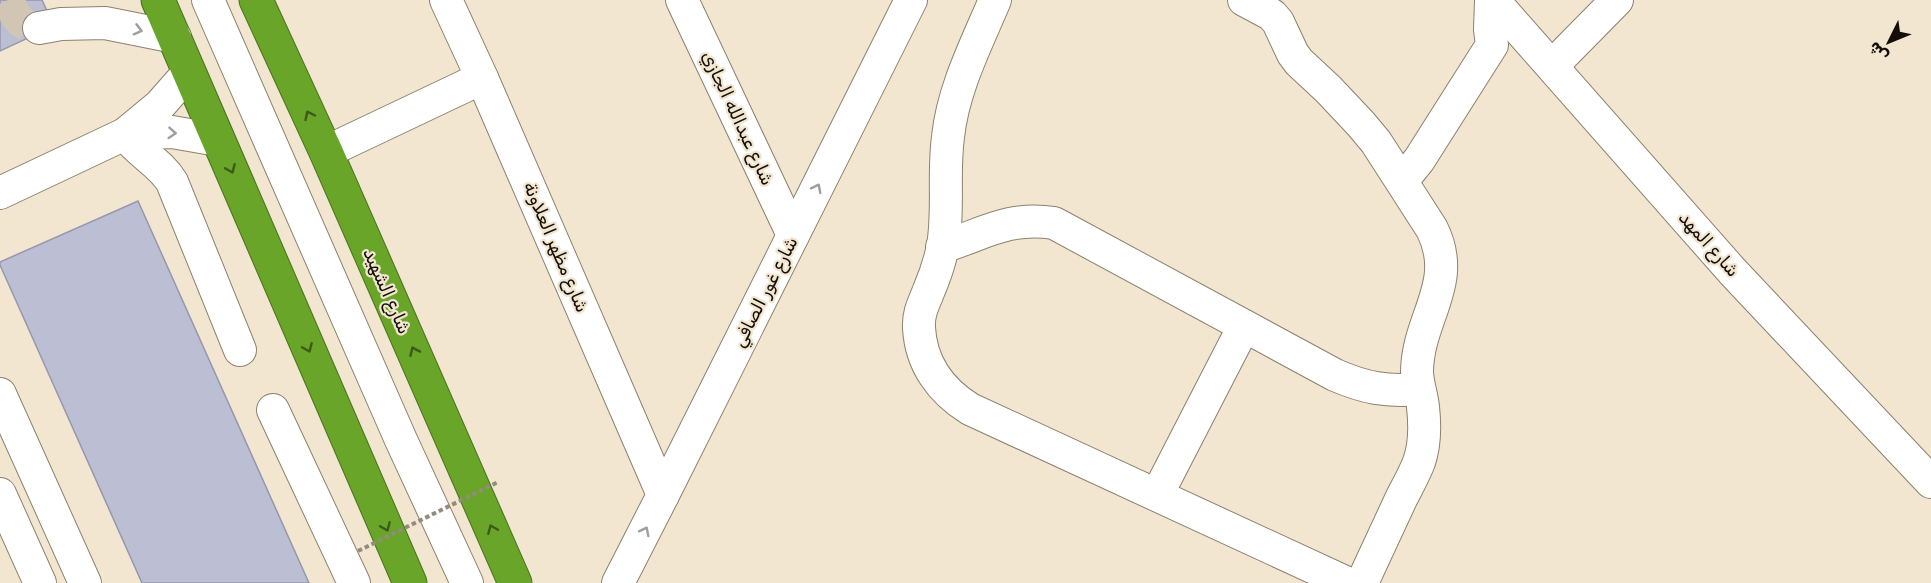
<svg xmlns="http://www.w3.org/2000/svg" width="1931" height="583" font-family="Rubik,'Noto Sans Arabic',sans-serif">
<rect width="100%" height="100%" fill="#f2e6d1"/>
<g fill="#bcbed4" stroke="#9597ac" stroke-width="1.5">
<polygon points="0,0 42,0 54,26 0,51"/>
<polygon points="138,201 309,583 142,583 0,265 0,262"/>
</g>
<g fill="none" stroke-linecap="round" stroke-linejoin="round">
<path stroke="#d1c6b3" stroke-width="32" stroke-dasharray="32 16" stroke-linecap="butt" d="M8,0C16,17 19,26 39,28"/>
<g stroke="#8c816e" stroke-width="34">
<g id="minor">
<polyline points="208,0 401,440 467,583"/>
<polyline points="446,0 482,78 663,495"/>
<polyline points="682,0 793,235"/>
<path d="M995,0C976,45 953,89 948,137C943,173 949,210 943,246C940,261 935,276 929,290C924,303 918,313 919,328C921,364 941,391 970,409L1347,583"/>
<path d="M1244,0L1272,15L1278,22L1293,54L1299,62L1328,89L1361,124L1376,142L1432,229C1459,283 1418,317 1417,371C1417,383 1422,395 1423,407C1425,425 1425,445 1419,462C1414,475 1407,487 1401,499C1388,527 1375,555 1362,583"/>
<polyline points="1493,0 1733,272 1931,482"/>
<polyline points="39,28 61,24 105,23 175,37"/>
<polyline points="1552,66 1617,0"/>
<path d="M125,134C138,153 160,162 172,182L240,350"/>
<polyline points="125,134 172,132 218,140"/>
<polyline points="326,152 482,78"/>
<polyline points="1402,181 1419,160 1492,45 1490,30 1491,0"/>
<polyline points="0,193 125,134 160,105 189,72"/>
<path d="M942,247C984,234 1008,216 1054,223L1335,375C1365,388 1386,392 1419,389"/>
<polyline points="0,394 85,583"/>
<polyline points="273,410 354,583"/>
<polyline points="0,494 40,583"/>
<polyline points="1157,495 1244,326"/>
<polyline points="618,583 663,495 911,0"/>
</g>
</g>
<g stroke="#4a701d" stroke-width="35">
<g id="highway">
<polyline points="158,0 410,583"/>
<polyline points="256,0 326,152 515,583"/>
</g>
</g>
<use href="#minor" stroke="#fff" stroke-width="32"/>
<use href="#highway" stroke="#68a528" stroke-width="33"/>
<polyline stroke="#938b7c" stroke-width="4" stroke-dasharray="4.5 3" stroke-linecap="butt" points="358,551 498,482"/>
</g>
<defs><path id="oneway-chevron" d="M-2-3.5L2.5 0L-2 3.5" fill="none" stroke-width="1.6" stroke-linecap="round" stroke-linejoin="round" transform="scale(1.5)"/></defs>
<g stroke="#a19f9c">
<use href="#oneway-chevron" transform="translate(138 30) rotate(15)"/>
<use href="#oneway-chevron" transform="translate(172 133) rotate(4)"/>
<use href="#oneway-chevron" transform="translate(817 188) rotate(-63)"/>
<use href="#oneway-chevron" transform="translate(645 531) rotate(-63)"/>
</g>
<g stroke="#3e5a18">
<use href="#oneway-chevron" transform="translate(309 115) rotate(-115)"/>
<use href="#oneway-chevron" transform="translate(231 169) rotate(67)"/>
<use href="#oneway-chevron" transform="translate(308 348) rotate(67)"/>
<use href="#oneway-chevron" transform="translate(414 351) rotate(-114)"/>
<use href="#oneway-chevron" transform="translate(386 527) rotate(67)"/>
<use href="#oneway-chevron" transform="translate(492 529) rotate(-113)"/>
</g>
<g text-anchor="middle" dominant-baseline="central" stroke-width="4.5" stroke-linejoin="round" paint-order="stroke">
<g font-size="18" fill="#130f08" stroke="#f2e6d1">
<text transform="translate(738 118) rotate(65)">شارع عبدالله الجازي</text>
<text transform="translate(1709 244) rotate(48)">شارع المهد</text>
<text transform="translate(556 247) rotate(67)">شارع مظهر العلاونة</text>
<text transform="translate(387 291) rotate(66)">شارع الشهيد</text>
<text transform="translate(765 292) rotate(-63)">شارع غور الصافي</text>
</g>
</g>
<g transform="translate(1889 42) rotate(227)" stroke="#f2e6d1" stroke-width="4.5" paint-order="stroke">
<path d="M0-4.5L10 22L0 15L-10 22Z" fill="#130f08"/>
<text y="-9" font-size="16" font-weight="bold" text-anchor="middle" fill="#130f08">ش</text>
</g>
</svg>
